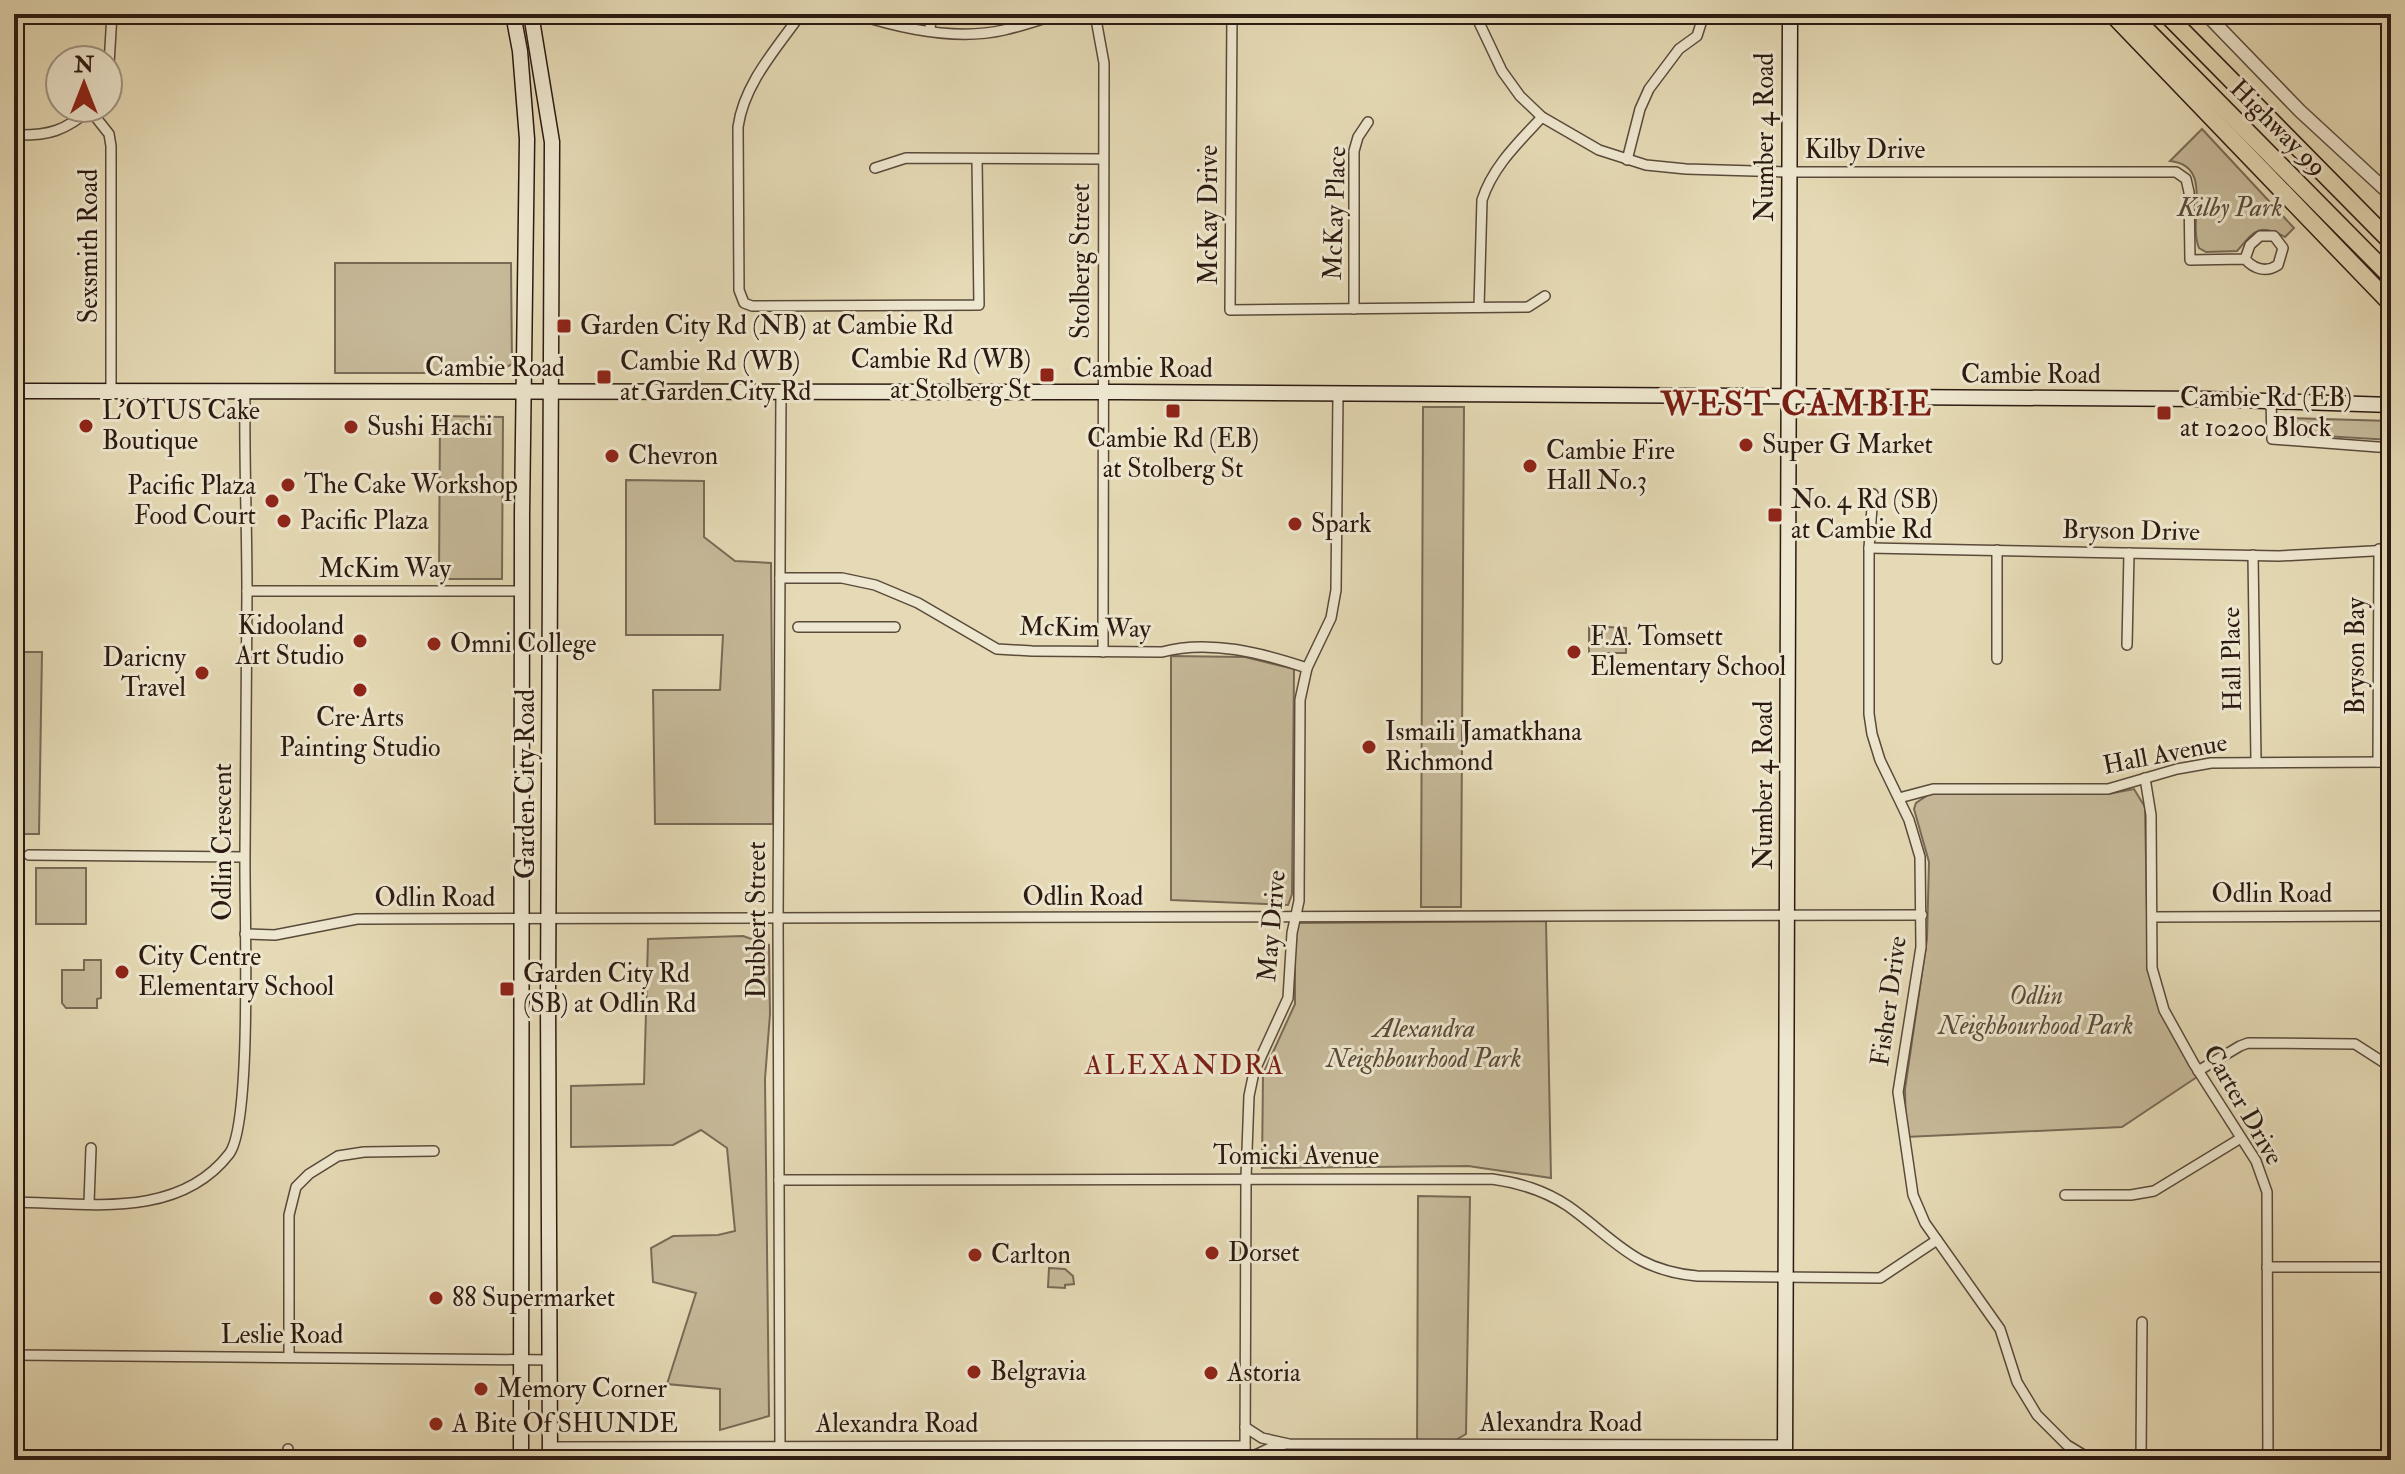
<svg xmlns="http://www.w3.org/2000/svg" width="2405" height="1474" font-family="'IM FELL Double Pica',serif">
<rect width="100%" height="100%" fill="#e5dab5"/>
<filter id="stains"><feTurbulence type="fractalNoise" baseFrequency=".0025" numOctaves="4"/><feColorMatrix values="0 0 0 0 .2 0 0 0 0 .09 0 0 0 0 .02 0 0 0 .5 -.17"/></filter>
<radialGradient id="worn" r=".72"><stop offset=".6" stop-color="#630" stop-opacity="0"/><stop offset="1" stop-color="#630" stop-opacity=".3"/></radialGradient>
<g fill="#c6b999" stroke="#796a56" stroke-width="2">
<path d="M2202,129L2294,228L2285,237C2258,222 2254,232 2237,251L2206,252L2199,248C2187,219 2215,166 2170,161Z"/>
<polygon points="335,263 511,263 512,364 496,373 335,373"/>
<polygon points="1423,407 1464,407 1461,907 1421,907"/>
<polygon points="440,416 503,417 502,579 439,579"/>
<polygon points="2288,418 2391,421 2391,440 2290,434 2280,426 2282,421"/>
<polygon points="626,480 704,481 704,537 735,561 771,563 773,824 655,824 653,690 720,690 723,635 626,635"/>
<polygon points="1589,626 1626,628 1626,653 1589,653"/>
<polygon points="14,652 42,652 39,834 14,834"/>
<polygon points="1171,656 1245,657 1294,669 1292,894 1288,905 1171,900"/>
<polygon points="2134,789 2145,807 2148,967 2197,1077 2122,1127 1906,1137 1905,1089 1927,939 1929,862 1914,809 1916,803 1931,793 2108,794"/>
<rect x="36" y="868" width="50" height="56"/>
<polygon points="1546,921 1551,1178 1468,1166 1262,1168 1263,1074 1295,1004 1295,923"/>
<polygon points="743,936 769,945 770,1014 765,1079 769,1416 720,1430 720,1389 667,1384 696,1293 653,1282 651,1248 673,1236 718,1235 735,1231 727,1148 701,1130 673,1145 571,1147 571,1086 644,1084 648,939"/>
<polygon points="84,960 101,960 101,998 97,999 97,1008 66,1008 62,1003 62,970 84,970"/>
<polygon points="1418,1196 1470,1197 1466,1434 1454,1441 1455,1460 1417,1460"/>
<polygon points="1049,1268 1065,1269 1073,1276 1074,1284 1065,1285 1065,1288 1048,1287"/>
</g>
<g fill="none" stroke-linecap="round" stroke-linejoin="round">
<g stroke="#5a4a3b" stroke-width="12">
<g id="minor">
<path d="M801,14C776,49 744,84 738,127L739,290L744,303L752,306L979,305L977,159"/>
<path d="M856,14C902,29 956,41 1004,30C1022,26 1040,20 1058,14"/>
<polyline points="1095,14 1104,63 1103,652"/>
<polyline points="1232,14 1230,310 1528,307 1545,296"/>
<path d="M1475,14L1502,71L1520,96L1542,117L1599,150L1646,165L1686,169L1789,172H2176L2186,179L2189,192L2190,260L2245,259C2254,269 2266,273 2278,265L2283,248L2274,236H2260L2250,245L2245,259"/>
<polyline points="930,31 931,14"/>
<polyline points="108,81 112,14"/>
<polyline points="90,110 109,134 111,146 111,391"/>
<path d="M14,135C49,136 65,131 92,108"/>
<polyline points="1627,160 1640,109 1649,89 1679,49 1697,36 1704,14"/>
<polyline points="875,168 906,158 1103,159"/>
<path d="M1479,307L1482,200C1493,166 1519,142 1542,117"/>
<polyline points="1354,309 1354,151 1358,137 1368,122"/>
<polyline points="2271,401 2272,439 2391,448"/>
<polyline points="1873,494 1869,548 1869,714 1872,734 1880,760 1909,820 1920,857 1921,947 1898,1092 1913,1195 1925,1223 2000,1329 2017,1382 2037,1415 2067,1445 2092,1460"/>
<polyline points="1869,548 2279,556 2391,550"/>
<polyline points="1997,550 1997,659"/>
<polyline points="2253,555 2256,761"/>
<path d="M780,578H842L875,585L918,603L997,649L1032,651L1162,652C1209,639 1262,653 1307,668"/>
<polyline points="247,591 522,591"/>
<polyline points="798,627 895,627"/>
<polyline points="2127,645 2129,553"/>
<polyline points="2378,762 2379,549"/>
<polyline points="2145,778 2151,815 2152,968 2164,1010 2194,1064 2256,1161 2267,1192 2268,1460"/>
<polyline points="1899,798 1933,789 2108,789 2177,769 2211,763 2391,762"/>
<polyline points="29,855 244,857"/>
<polyline points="2153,917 2391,916"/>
<polyline points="245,934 275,935 357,919 1922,915"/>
<polyline points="2198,1071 2240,1046 2248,1043 2355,1044 2383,1062"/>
<path d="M779,1180L1492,1179C1520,1183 1544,1190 1568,1206C1616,1240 1633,1270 1697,1276L1880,1278L1937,1240"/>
<polyline points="2065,1195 2131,1195 2154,1191 2241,1138"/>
<path d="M14,1202C87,1203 178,1220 229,1154C253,1124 244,903 245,853C245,766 247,679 247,592C247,526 244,459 245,392"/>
<polyline points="89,1203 91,1148"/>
<polyline points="2267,1267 2391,1267"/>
<polyline points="14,1355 550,1360"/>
<polyline points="289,1357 289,1215 296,1187 309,1174 338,1156 364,1152 434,1151"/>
<polyline points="1245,1427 1262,1438 1289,1444 1786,1445"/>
<polyline points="780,1446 778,919 781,393"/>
<polyline points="550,1447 1245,1446"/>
<polyline points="288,1449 288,1460"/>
<polyline points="1245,1460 1246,1178 1249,1096 1254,1072 1288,998 1292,933 1299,901 1300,700 1307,668 1331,618 1336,590 1338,395"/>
<polyline points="1245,1460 1270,1448 1286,1444"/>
<polyline points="2141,1460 2142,1322"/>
</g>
</g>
<g stroke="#5a4a3b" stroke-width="15">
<polyline id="tertiary" points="2206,14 2300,111 2391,195"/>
</g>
<g stroke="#2c1a12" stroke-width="17">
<g id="secondary">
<polyline points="513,14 520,51 527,139 522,514 521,1460"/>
<polyline points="531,14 552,142 548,1000 550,1460"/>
<polyline points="14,391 1120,392 2207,399 2391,405"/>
<polyline points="1785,1460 1790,14"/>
</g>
</g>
<g stroke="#2c1a12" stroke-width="19">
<g id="motorway">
<polyline points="2112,14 2391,304"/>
<polyline points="2131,14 2391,277"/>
<polyline points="2166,14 2391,242"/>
</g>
</g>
<use href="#minor" stroke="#eee7cf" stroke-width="9"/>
<use href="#tertiary" stroke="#eee7cf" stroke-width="12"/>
<use href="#secondary" stroke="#eee7cf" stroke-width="14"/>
<use href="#motorway" stroke="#e5dab5" stroke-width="16"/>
</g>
<g fill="#8f2418" stroke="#eee7cf" stroke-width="3">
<rect x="556" y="318" width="16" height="16" rx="4"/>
<rect x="1039" y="367" width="16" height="16" rx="4"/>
<rect x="596" y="369" width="16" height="16" rx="4"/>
<rect x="1165" y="403" width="16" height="16" rx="4"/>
<rect x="2156" y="405" width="16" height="16" rx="4"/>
<circle cx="86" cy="426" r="8"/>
<circle cx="351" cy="427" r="8"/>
<circle cx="1746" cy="445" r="8"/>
<circle cx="612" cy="456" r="8"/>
<circle cx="1530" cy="466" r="8"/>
<circle cx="288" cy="485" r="8"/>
<circle cx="272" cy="501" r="8"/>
<rect x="1767" y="507" width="16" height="16" rx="4"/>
<circle cx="284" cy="521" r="8"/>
<circle cx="1295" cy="524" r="8"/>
<circle cx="360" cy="641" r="8"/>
<circle cx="434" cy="644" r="8"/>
<circle cx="1574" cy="652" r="8"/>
<circle cx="202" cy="673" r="8"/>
<circle cx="360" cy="690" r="8"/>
<circle cx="1369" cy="747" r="8"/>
<circle cx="122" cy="972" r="8"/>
<rect x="499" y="981" width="16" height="16" rx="4"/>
<circle cx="1212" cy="1253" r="8"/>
<circle cx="975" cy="1255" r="8"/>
<circle cx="436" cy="1298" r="8"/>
<circle cx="974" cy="1372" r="8"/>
<circle cx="1211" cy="1373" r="8"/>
<circle cx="481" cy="1389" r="8"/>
<circle cx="436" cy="1424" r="8"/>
</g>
<g text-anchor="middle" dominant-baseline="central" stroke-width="6" stroke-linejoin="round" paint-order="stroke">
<g font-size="26" fill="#2c1a12" stroke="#eee7cf">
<text transform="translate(2278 128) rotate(45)">Highway 99</text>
<text transform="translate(1765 137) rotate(-90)">Number 4 Road</text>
<text x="1865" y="150">Kilby Drive</text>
<text transform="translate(1335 213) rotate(-88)">McKay Place</text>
<text transform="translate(1209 215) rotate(-90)">McKay Drive</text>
<text transform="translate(89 246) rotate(-90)">Sexsmith Road</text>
<text transform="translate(1081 261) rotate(-90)">Stolberg Street</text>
<text x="495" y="368">Cambie Road</text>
<text x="1143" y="369">Cambie Road</text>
<text x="2031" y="375">Cambie Road</text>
<text transform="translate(2131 531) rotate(1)">Bryson Drive</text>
<text x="385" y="569">McKim Way</text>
<text transform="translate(1085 628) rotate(1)">McKim Way</text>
<text transform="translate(2356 656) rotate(-90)">Bryson Bay</text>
<text transform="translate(2232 659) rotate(-91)">Hall Place</text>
<text transform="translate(2165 754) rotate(-11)">Hall Avenue</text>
<text transform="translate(526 784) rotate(-90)">Garden City Road</text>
<text transform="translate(1764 785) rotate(-90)">Number 4 Road</text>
<text transform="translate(223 842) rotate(-90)">Odlin Crescent</text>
<text x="2272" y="894">Odlin Road</text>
<text x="1083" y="897">Odlin Road</text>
<text x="435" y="898">Odlin Road</text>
<text transform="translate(757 920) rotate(-90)">Dubbert Street</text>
<text transform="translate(1272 926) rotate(-85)">May Drive</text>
<text transform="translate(1889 1001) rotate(-82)">Fisher Drive</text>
<text transform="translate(2243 1105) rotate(60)">Carter Drive</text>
<text x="1296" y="1156">Tomicki Avenue</text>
<text x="282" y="1335">Leslie Road</text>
<text x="1561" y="1423">Alexandra Road</text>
<text x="897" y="1424">Alexandra Road</text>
</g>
<g font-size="26" font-style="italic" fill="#5a4a3a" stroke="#eee7cf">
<text x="2230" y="208">Kilby Park</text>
<text x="2036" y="996">Odlin<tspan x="2036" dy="30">Neighbourhood Park</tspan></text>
<text x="1424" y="1029">Alexandra<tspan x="1424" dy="30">Neighbourhood Park</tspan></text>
</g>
<g font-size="26" fill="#2c1a12" stroke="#eee7cf" text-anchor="start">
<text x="580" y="326">Garden City Rd (NB) at Cambie Rd</text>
<text x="1031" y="360" text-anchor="end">Cambie Rd (WB)<tspan x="1031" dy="30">at Stolberg St</tspan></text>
<text x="620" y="362">Cambie Rd (WB)<tspan x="620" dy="30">at Garden City Rd</tspan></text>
<text x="2180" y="398">Cambie Rd (EB)<tspan x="2180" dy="30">at 10200 Block</tspan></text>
<text x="102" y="411">L'OTUS Cake<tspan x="102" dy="30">Boutique</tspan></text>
<text x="367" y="427">Sushi Hachi</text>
<text x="1173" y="439" text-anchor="middle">Cambie Rd (EB)<tspan x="1173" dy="30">at Stolberg St</tspan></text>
<text x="1762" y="445">Super G Market</text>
<text x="1546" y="451">Cambie Fire<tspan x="1546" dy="30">Hall No.3</tspan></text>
<text x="628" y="456">Chevron</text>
<text x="304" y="485">The Cake Workshop</text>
<text x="256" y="486" text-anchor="end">Pacific Plaza<tspan x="256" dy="30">Food Court</tspan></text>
<text x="1791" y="500">No. 4 Rd (SB)<tspan x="1791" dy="30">at Cambie Rd</tspan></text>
<text x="300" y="521">Pacific Plaza</text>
<text x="1311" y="524">Spark</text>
<text x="344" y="626" text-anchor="end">Kidooland<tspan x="344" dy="30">Art Studio</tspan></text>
<text x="1590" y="637">F.A. Tomsett<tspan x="1590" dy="30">Elementary School</tspan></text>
<text x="450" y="644">Omni College</text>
<text x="186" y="658" text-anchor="end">Daricny<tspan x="186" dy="30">Travel</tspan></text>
<text x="360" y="718" text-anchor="middle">Cre·Arts<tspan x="360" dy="30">Painting Studio</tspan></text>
<text x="1385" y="732">Ismaili Jamatkhana<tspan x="1385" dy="30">Richmond</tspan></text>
<text x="138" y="957">City Centre<tspan x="138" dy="30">Elementary School</tspan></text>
<text x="523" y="974">Garden City Rd<tspan x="523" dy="30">(SB) at Odlin Rd</tspan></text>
<text x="1228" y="1253">Dorset</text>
<text x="991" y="1255">Carlton</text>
<text x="452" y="1298">88 Supermarket</text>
<text x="990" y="1372">Belgravia</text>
<text x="1227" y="1373">Astoria</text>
<text x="497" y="1389">Memory Corner</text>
<text x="452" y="1424">A Bite Of SHUNDE</text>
</g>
<g font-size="28" letter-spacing="2" fill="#7a1f14" stroke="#eee7cf">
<text x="1185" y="1065">ALEXANDRA</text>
</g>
<g font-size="34" font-weight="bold" letter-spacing="2" fill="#7a1f14" stroke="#eee7cf">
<text x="1797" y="404">WEST CAMBIE</text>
</g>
</g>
<rect width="2405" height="1474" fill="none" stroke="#e5dab5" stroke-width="48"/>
<rect x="16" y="16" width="2373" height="1442" fill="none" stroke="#2c1a12" stroke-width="4"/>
<rect x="24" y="24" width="2357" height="1426" fill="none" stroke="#2c1a12" stroke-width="2"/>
<g transform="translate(84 84)"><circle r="38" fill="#eee7cf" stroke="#a09583" stroke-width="2"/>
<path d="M0-6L14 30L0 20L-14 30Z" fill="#8f2418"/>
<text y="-12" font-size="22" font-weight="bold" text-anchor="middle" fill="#2c1a12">N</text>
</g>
<rect width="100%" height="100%" filter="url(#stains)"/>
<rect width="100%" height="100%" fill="url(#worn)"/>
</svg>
